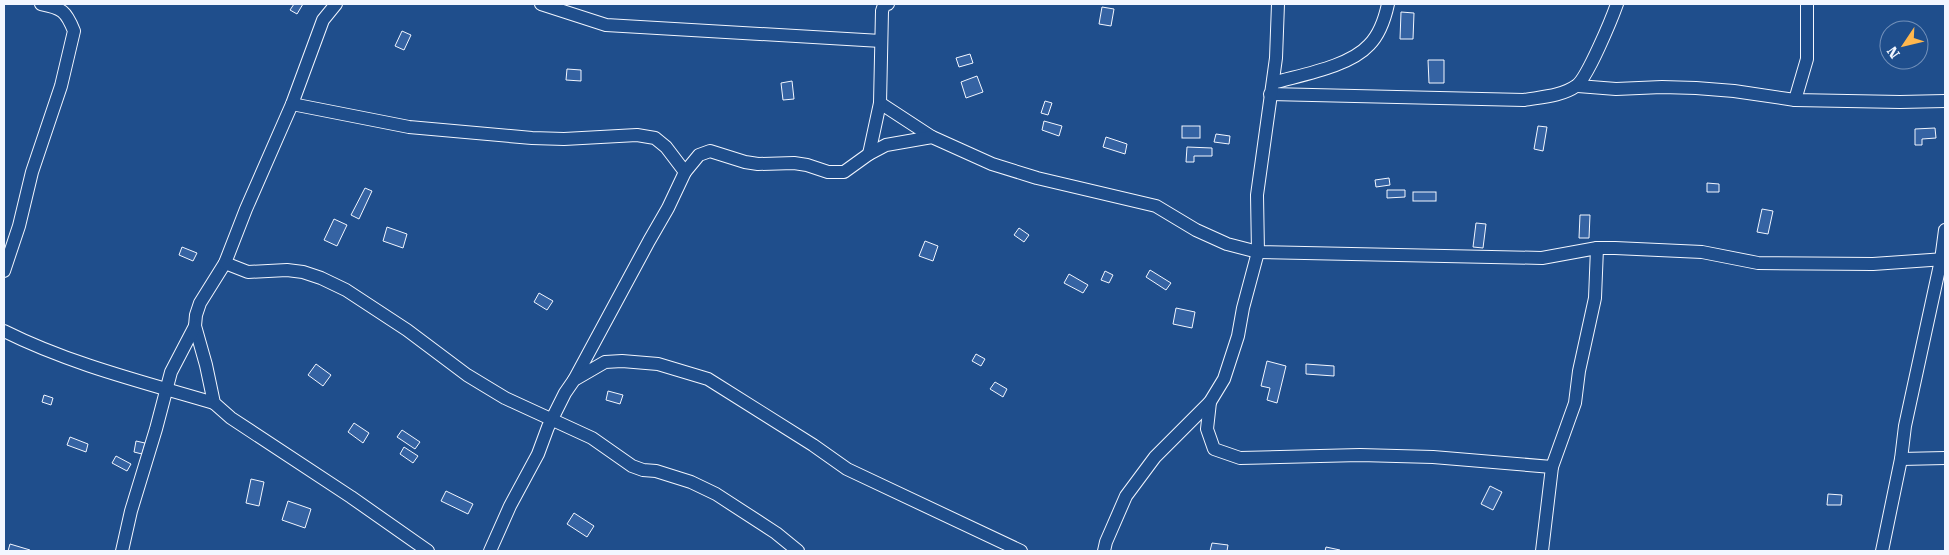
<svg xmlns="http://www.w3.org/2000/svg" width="1949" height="555" font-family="'Roboto Serif',serif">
<rect width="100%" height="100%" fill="#1f4e8c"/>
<g fill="#3563a3" stroke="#f2f6ff">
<polygon points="294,4 303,4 297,14 290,10"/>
<polygon points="1102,7 1114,9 1111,26 1099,24"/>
<polygon points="1401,12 1414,13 1413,39 1400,39"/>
<polygon points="402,31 411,35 404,50 395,46"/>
<polygon points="970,54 973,63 959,67 956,58"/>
<polygon points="1428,60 1444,60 1444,83 1429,83"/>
<polygon points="567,69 581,70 581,81 566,80"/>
<polygon points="977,76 983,92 966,98 961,82"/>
<polygon points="792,81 794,99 783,100 781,83"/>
<polygon points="1045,101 1052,103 1048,115 1041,113"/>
<polygon points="1044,121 1062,126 1059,136 1042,130"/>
<rect x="1182" y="126" width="18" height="12"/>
<polygon points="1538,126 1547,127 1543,151 1534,149"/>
<polygon points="1935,128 1936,138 1922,139 1922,145 1915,145 1915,129"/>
<polygon points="1216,134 1230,136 1229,144 1214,142"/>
<polygon points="1106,137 1127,144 1125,154 1103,147"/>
<polygon points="1187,147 1212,148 1212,156 1194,156 1194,162 1186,162"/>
<polygon points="1389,178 1390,185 1376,187 1375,180"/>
<polygon points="1707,183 1719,184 1719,192 1707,192"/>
<polygon points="365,188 372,191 359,219 351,215"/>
<polygon points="1387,190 1405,190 1405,197 1387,198"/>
<rect x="1413" y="192" width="23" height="9"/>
<polygon points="1762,209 1773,211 1768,234 1757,232"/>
<polygon points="1580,215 1590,215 1589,238 1579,238"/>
<polygon points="334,219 347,225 337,246 324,240"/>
<polygon points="1476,223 1486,224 1483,248 1473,247"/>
<polygon points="387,227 407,234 403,248 383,241"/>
<polygon points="1019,228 1029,235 1024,242 1014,235"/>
<polygon points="925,241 938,246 933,261 919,256"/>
<polygon points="182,247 197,253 193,261 179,255"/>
<polygon points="1150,270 1171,283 1166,290 1146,277"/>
<polygon points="1105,271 1113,275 1109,283 1101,280"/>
<polygon points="1069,274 1088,285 1083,293 1064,283"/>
<polygon points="539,293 553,301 547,310 534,302"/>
<polygon points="1176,308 1195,312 1192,328 1173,324"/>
<polygon points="976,354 985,359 981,366 972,361"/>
<polygon points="1267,361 1286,366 1277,403 1267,400 1270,388 1261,386"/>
<polygon points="316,364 331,375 323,386 308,375"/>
<polygon points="1306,364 1334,366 1334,376 1306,374"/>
<polygon points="995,382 1007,389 1003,397 990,389"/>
<polygon points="608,391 623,395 620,404 606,400"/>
<polygon points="44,395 53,398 51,405 42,402"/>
<polygon points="354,423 369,433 363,443 348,432"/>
<polygon points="402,430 420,442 415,449 397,437"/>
<polygon points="70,437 88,444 86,452 67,445"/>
<polygon points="136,441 145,443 142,454 134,452"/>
<polygon points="404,447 418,456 413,463 400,454"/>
<polygon points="116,456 131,464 127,471 112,463"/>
<polygon points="251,479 264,482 259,506 246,503"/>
<polygon points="1490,486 1502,492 1493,510 1481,504"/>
<polygon points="446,491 473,504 468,514 441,501"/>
<polygon points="1828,494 1842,495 1841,505 1827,505"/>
<polygon points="288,501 311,509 305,528 282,520"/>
<polygon points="574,513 594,526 587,537 567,524"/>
<polygon points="1212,543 1228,545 1227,551 1210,551"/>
<polygon points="10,544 30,550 30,551 8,551"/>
<polygon points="1326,547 1340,550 1340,551 1325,551"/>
</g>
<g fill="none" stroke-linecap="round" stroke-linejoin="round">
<g stroke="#f2f6ff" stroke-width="14">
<g id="street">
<polyline points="336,4 323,20 292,104 246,209 225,263 200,303 196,315 195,326 206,365 214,403 231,418 351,497 428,551"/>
<polyline points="541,4 606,25 881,41"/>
<path d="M1273,83C1300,75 1349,67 1369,45C1379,35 1385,18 1388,4"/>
<polyline points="1578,86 1616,89 1662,87 1696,88 1734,91 1795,100 1900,102 1945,101"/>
<path d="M1270,94L1524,100C1541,97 1562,96 1576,86C1587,79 1612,18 1617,4"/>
<polyline points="1795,100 1807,59 1807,4"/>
<polyline points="880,103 932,137"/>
<polyline points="292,104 409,127 532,138 564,139 637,135 655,138 666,147 685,172"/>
<polyline points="869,154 880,103 882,11 884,5 888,4"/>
<polyline points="225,263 248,272 287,270 303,272 321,278 346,290 407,330 467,375 505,398 592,438 632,466 643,470 656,471 691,482 716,494 776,533 798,551"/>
<path d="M4,271L19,226L32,172L61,86L74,31C66,11 62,8 41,4"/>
<path d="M4,331C70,364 143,382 214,403"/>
<polyline points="574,380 649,241 668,208 685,172 699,155 710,151 745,162 758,164 794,163 807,165 828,172 844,172 869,154 886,145 932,137 992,164 1037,178 1156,206 1196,230 1227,244 1258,252 1542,258 1597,248 1615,248 1702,252 1758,263 1873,264 1945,259"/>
<polyline points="1210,402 1207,429 1214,449 1240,458 1360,455 1433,457 1552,467 1542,551"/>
<polyline points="1901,459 1945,458"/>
<polyline points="1552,467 1575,403 1579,371 1595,298 1597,248"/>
<polyline points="122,551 131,511 156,429 171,372 195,326"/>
<polyline points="490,551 510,506 538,454 548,427 565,393 574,380 605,362 622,361 658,364 708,379 813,445 847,469 1021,551"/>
<polyline points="1104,551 1106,542 1126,496 1155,457 1210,402 1224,379 1238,336 1243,308 1258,252 1257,195 1276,58 1278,4"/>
<polyline points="1882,551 1901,459 1905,426 1941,260 1945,230"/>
</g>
</g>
<use href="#street" stroke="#1f4e8c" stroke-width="12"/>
</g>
<rect width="1949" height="555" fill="none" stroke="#f2f6ff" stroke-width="10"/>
<g transform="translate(1904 45) rotate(235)"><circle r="24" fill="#1f4e8c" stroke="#7391ba"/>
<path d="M0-4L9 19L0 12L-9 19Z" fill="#ffb74d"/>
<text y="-8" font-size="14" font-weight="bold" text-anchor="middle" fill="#f2f6ff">N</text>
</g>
</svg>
